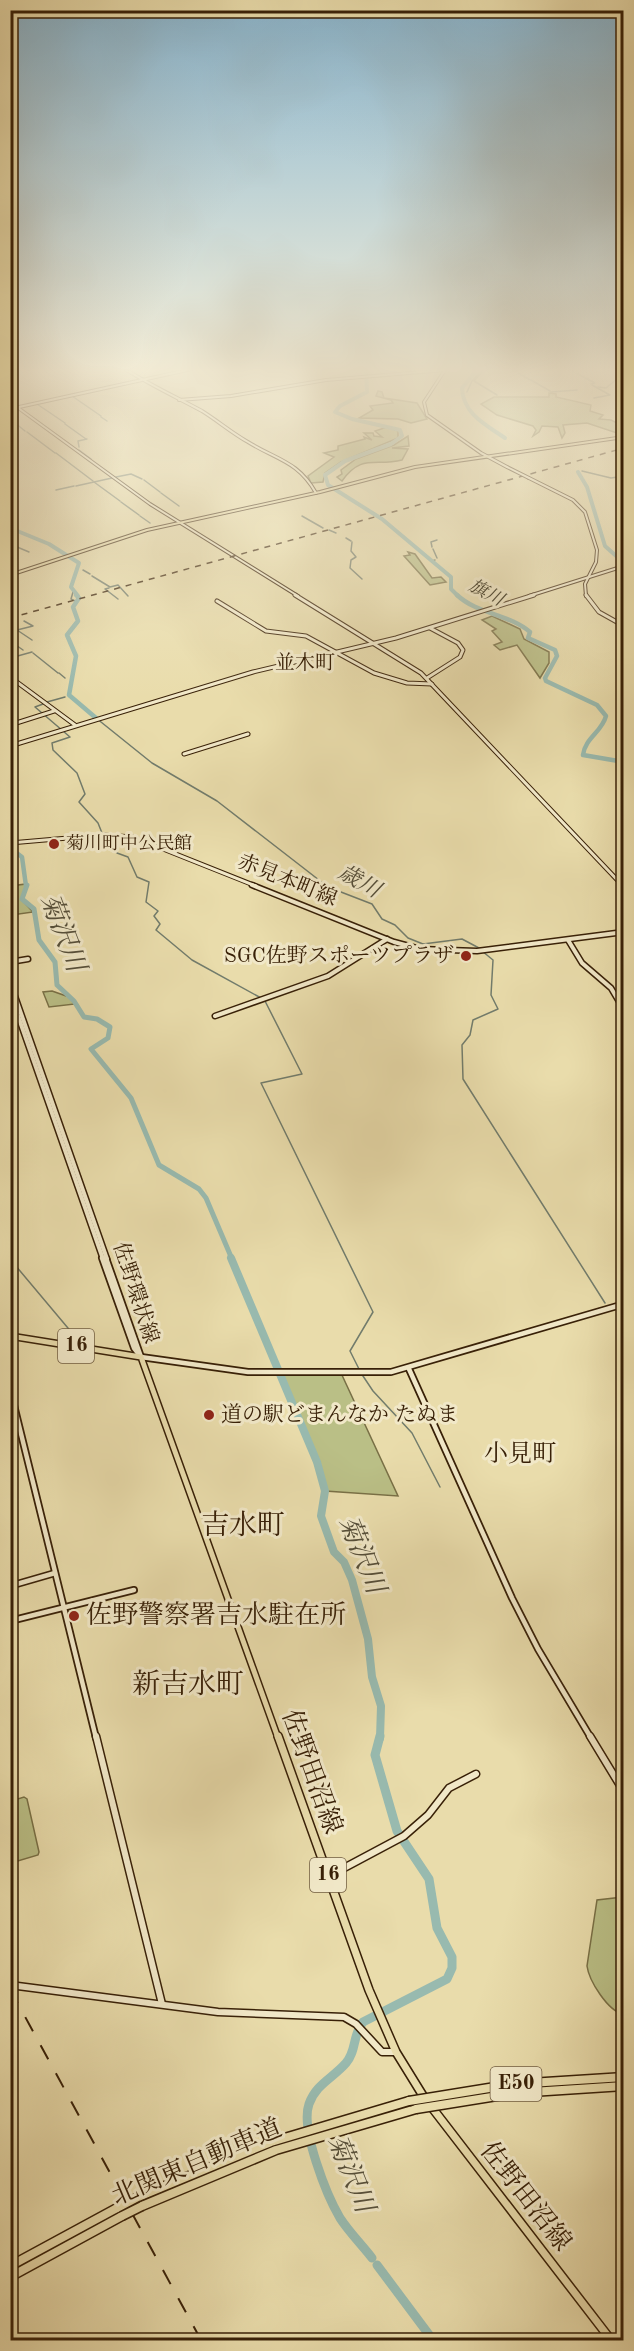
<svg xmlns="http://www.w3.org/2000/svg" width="634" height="2351" font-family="'Old Standard TT','Noto Serif JP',serif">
<rect width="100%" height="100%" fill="#e9dcab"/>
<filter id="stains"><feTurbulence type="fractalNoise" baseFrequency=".00333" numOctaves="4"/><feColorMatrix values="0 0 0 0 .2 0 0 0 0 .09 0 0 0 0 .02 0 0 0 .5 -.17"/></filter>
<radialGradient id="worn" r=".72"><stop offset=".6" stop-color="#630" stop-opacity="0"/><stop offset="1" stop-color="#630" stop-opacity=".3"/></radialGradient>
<g fill="#babf86" stroke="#797046" stroke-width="1.5">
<polygon points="378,391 382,392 384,398 417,403 427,419 411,423 398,419 359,418 373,410 370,406 393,403 391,400 376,396"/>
<polygon points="549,393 556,394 556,397 591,405 590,411 603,415 599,419 611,420 623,426 623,435 587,423 563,425 565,433 562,438 558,427 542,426 539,432 533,436 536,430 533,426 497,415 481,404 494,397 549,397"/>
<polygon points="387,427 398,431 398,438 341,462 325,473 323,482 311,483 308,476 334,457 324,453 338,450 338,446 365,439 364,437 372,440 364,433 373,433 374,436 382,437 375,431"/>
<path d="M408,436L409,446L392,448L408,449L402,460C375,467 362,453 342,481L337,477L342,474L341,470L356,459L394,445Z"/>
<polygon points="408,552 415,554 432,578 441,577 446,582 430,585 404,556 410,555"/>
<polygon points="492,616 520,629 524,639 549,652 549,663 540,678 517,645 500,650 494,645 502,642 492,631 496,629 482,620"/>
<polygon points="26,884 22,900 33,912 12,915 11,886"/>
<polygon points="52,991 69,997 75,1004 49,1007 43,992"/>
<polygon points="281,1373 341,1373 398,1496 325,1491"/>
<polygon points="24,1797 27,1799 39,1852 38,1855 11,1863 11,1801"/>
<path d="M623,1897H624L623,2014C608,2011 589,1981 587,1966L597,1900Z"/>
</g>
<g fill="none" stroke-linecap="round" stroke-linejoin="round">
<g stroke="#727c6c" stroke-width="1.5">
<polyline points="511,369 530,380"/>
<polyline points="569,369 574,372"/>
<polyline points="515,371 523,369"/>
<polyline points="482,372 474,381 497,395"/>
<polyline points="576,373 595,383 591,384"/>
<polyline points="531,380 550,391"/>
<polyline points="592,385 610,395 594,398"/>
<polyline points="598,387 606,388 624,373"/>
<polyline points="467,392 472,381 483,369"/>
<polyline points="551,392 577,390"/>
<polyline points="72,396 101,416"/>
<polyline points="37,404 65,423"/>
<polyline points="101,417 107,421"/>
<polyline points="10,419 25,431"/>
<polyline points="65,424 86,439"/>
<polyline points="27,432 55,453"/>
<polyline points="79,447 78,441 87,439"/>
<polyline points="79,450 91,459"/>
<polyline points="56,453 93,481"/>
<polyline points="582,471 611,478 624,476"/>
<polyline points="116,477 131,474 142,479"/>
<polyline points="144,480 160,492"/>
<polyline points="94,482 120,501"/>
<polyline points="76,486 112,478"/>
<polyline points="56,490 74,486"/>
<polyline points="161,493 179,506"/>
<polyline points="121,502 139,515"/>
<polyline points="140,516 150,523"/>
<polyline points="302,516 323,528"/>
<polyline points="329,530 336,533"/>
<polyline points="346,538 351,541"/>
<polyline points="352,542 351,551 356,557 351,560 350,568 362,579"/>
<polyline points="10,544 29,552"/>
<polyline points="432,547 431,542 437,540"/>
<polyline points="433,549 437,558"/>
<polyline points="432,561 435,560"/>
<polyline points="83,570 90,574"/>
<polyline points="92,576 110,587 118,585 128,596"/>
<polyline points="109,588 105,589 118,599"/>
<polyline points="73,592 71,599 77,602"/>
<polyline points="24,621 33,626 17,630 32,640"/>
<polyline points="10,641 23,650"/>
<polyline points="33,653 58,673"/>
<polyline points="14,657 32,652"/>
<polyline points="59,673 65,678"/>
<polyline points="47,702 65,697"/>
<polyline points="43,704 35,707 70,737 52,743 53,750 77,773 85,794 79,802 98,823 102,833"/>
<polyline points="96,718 152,763 217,801 328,887 372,904 382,919 395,925 408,938 423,944 462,939 479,948"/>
<polyline points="10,760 10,772"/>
<polyline points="105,837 113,843 117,853 128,857 137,877 149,882 146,902 158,911 154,916 160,924 156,930 192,960 261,998"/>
<polyline points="482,951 493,960 491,995 498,1009 473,1020 470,1035 462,1045 463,1079 605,1303"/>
<polyline points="265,1001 302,1074 261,1083 373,1312 350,1351 359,1369"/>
<polyline points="10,1101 17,1111 10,1130"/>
<polyline points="10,1259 78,1340"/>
<polyline points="361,1373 373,1391 412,1433 440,1487"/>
</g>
<g stroke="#98baaf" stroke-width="4">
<polyline points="366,369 367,392 340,406 335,412 352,419 400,430 402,436 391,444 345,461 325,475 328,485 382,519 451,577 451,589 458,596"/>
<path d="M478,369L462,388C463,414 486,425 505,438"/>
<polyline points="578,472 587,487 605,546 624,563"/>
<polyline points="10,528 49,544 79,563 71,587 78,596"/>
</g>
<g stroke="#98baaf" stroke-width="4.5">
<polyline points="76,595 79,598 73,607 78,621 67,635 76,656 69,695 96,718"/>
<path d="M457,595C477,614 509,614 530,632L528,638L555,650L557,656L545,678L546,681L597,705L606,716C602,732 585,738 583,755L624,762"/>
<polyline points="10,848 22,857 26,886"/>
</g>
<polyline stroke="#98baaf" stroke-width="5" points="27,885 22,899 34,909 39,940 55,962 57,985 74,1001 84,1017 97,1019 110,1027 108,1038 91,1049 131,1098 159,1165 199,1189 206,1198 232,1259"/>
<polyline stroke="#98baaf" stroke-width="8" points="231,1258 317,1462 325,1491 321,1516 334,1552 344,1562 352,1580 368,1639 372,1677 381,1706 380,1738"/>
<g stroke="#98baaf" stroke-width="9">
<path d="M372,2258C362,2245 349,2232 340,2218C327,2196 300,2129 309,2104C316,2084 333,2078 346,2063C357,2050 352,2036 363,2022L447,1979L452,1968V1957L437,1928L429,1879L397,1831L375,1755L380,1736"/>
<polyline points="377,2265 433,2340"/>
</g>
<g stroke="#382007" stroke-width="4">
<g id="secondary-far4">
<path d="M125,369C150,385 176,397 202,411C218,421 232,433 248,442C277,460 298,461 316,493"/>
<polyline points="445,370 424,402 427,415 481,453 507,467"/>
<polyline points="179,400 231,396 326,380 445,370"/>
<polyline points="10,402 150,504 298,596"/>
<polyline points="10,409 192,369"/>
<polyline points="529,478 573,500 585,512 597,550 596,562 585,584 586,596"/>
<polyline points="529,596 624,566"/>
</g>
</g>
<g stroke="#382007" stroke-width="5">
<g id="secondary-far3">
<polyline points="295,595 421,673 623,886"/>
<polyline points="586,595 599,612 624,626"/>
<polyline points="217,601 266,631 306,636 374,673 407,683 432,684"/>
<polyline points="10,677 75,725"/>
<polyline points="427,678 460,657 463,650 458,643 430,628"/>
<polyline points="10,725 54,711"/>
<polyline points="10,746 253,672 396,638 534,595"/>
<polyline points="184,754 248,734"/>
<polyline points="10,843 103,835 133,837 256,886"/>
</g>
</g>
<g stroke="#382007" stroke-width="7">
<g id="secondary-far2">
<polyline points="252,885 394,942 420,949 477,951 624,932"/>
<polyline points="622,885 624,887"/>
<polyline points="568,940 582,963 611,988 624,1010"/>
<polyline points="10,962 28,959"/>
<polyline points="10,982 107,1259"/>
<polyline points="10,993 103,1259"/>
<polyline points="215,1016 328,976 387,939"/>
</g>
</g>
<g stroke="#382007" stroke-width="8">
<g id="secondary-far1">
<polyline points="102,1258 134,1348 141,1357"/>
<polyline points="106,1258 141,1357"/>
<polyline points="141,1357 248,1372 391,1372 624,1304"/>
<polyline points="409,1369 512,1598 538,1649 591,1738"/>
<polyline points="10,1389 96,1738"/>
<polyline points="10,1586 55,1573"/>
<polyline points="10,1621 134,1590"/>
</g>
</g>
<g stroke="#382007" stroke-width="9">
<g id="secondary">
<polyline points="96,1736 162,2004"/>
<polyline points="590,1736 624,1792"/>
<polyline points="329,1876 404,1836 428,1815 449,1788 476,1774"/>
<polyline points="10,1985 218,2012 344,2017 356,2024 382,2052 395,2052"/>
</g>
</g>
<g stroke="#382007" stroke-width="4">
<polyline id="primary-far2" points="10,575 147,530 320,492 415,467 624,437"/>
</g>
<g stroke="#382007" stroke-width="8">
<polyline id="primary-far1" points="10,1336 141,1357 278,1738"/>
</g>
<g stroke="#382007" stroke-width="10">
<g id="primary">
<polyline points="278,1736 369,1990 396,2052 425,2099"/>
<polyline points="430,2105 611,2340"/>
</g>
</g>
<g stroke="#382007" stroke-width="11">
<g id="highway">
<polyline points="138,2197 271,2142 409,2101"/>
<polyline points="142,2206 276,2150 416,2109"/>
<polyline points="10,2266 117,2208"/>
<polyline points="10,2277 122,2216"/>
</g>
</g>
<use href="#secondary-far4" stroke="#f1e8c8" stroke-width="2"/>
<use href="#secondary-far3" stroke="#f1e8c8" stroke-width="3"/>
<use href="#secondary-far2" stroke="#f1e8c8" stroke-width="4"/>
<use href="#secondary-far1" stroke="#f1e8c8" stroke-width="4.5"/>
<use href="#secondary" stroke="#f1e8c8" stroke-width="6"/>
<use href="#primary-far2" stroke="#e9dcab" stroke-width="2"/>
<use href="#primary-far1" stroke="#e9dcab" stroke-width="5"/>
<use href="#primary" stroke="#e9dcab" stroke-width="7"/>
<use href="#highway" stroke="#e9dcab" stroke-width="8"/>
<polyline stroke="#382007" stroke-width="1.5" stroke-dasharray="6 6" stroke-linecap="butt" points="10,618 624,448"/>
<polyline stroke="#382007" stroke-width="2" stroke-dasharray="16 16" stroke-linecap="butt" points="10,1989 201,2340"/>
<g stroke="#382007" stroke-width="4" stroke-linecap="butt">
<polyline id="secondary-bridge" points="507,467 529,478"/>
</g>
<g stroke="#382007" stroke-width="11" stroke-linecap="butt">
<g id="highway-bridge">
<polyline points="409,2101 514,2084 624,2077"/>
<polyline points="416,2109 516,2093 624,2086"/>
<polyline points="117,2208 138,2197"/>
<polyline points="122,2216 142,2206"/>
</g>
</g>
<use href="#secondary-bridge" stroke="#f1e8c8" stroke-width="2"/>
<use href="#highway-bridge" stroke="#e9dcab" stroke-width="8"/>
</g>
<linearGradient id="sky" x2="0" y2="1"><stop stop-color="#88b6d1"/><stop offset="0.53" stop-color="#f5efd9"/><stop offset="1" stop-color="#f5efd9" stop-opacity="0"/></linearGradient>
<rect width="634" height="698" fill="url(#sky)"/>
<g fill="#8f2418" stroke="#f1e8c8" stroke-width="2">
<circle cx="54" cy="844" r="6"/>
<circle cx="466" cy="956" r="6"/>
<circle cx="209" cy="1415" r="6"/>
<circle cx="74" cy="1616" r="6"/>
</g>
<g text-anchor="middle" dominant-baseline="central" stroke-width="6" stroke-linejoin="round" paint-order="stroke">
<g font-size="18" font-style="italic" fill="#554e39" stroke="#f1e8c8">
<text transform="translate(486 593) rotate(28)">旗川</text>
</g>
<g font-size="18" fill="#382007" stroke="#f1e8c8" text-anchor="start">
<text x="66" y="844">菊川町中公民館</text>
</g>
<g font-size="20" fill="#382007" stroke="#f1e8c8">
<text x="305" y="664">並木町</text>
</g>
<g fill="#f1e8c8" stroke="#705c41" stroke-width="1.5">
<rect x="58" y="1329" width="36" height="34" rx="4.5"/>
<rect x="310" y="1858" width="36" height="34" rx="4.5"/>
<rect x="490.5" y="2067" width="51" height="34" rx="4.5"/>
</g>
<g font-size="20" font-weight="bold" fill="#382007">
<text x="76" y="1346">16</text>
<text x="328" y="1875">16</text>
<text x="516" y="2084">E50</text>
</g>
<g font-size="21" fill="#382007" stroke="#f1e8c8">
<text transform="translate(287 881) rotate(22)">赤見本町線</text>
<text transform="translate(135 1293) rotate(72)">佐野環状線</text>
</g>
<g font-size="21" fill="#382007" stroke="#f1e8c8" text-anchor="end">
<text x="454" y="956">SGC佐野スポーツプラザ</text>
<text x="221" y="1415" text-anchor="start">道の駅どまんなか たぬま</text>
</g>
<g font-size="22" font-style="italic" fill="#554e39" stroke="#f1e8c8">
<text transform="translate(359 882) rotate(29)">歳川</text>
</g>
<g font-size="24" fill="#382007" stroke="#f1e8c8">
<text x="520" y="1455">小見町</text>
</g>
<g font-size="26" fill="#382007" stroke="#f1e8c8" text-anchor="start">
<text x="86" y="1616">佐野警察署吉水駐在所</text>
</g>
<g font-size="26" fill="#382007" stroke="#f1e8c8">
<text transform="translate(311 1772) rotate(70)">佐野田沼線</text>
<text transform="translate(197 2163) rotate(-23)">北関東自動車道</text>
<text transform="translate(525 2197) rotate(52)">佐野田沼線</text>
</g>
<g font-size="27" font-style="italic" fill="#554e39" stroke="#f1e8c8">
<text transform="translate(62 933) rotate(69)">菊沢川</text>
<text transform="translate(361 1555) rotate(68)">菊沢川</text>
<text transform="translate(350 2174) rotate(68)">菊沢川</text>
</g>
<g font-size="28" fill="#382007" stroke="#f1e8c8">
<text x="243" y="1527">吉水町</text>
<text x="188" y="1686">新吉水町</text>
</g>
</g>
<rect width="634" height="2351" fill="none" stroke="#e9dcab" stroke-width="36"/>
<rect x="12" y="12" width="610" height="2327" fill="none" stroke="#382007" stroke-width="3"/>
<rect x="18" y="18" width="598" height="2315" fill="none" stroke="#382007" stroke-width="1.5"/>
<rect width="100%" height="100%" filter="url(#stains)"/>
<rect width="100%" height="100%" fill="url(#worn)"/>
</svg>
